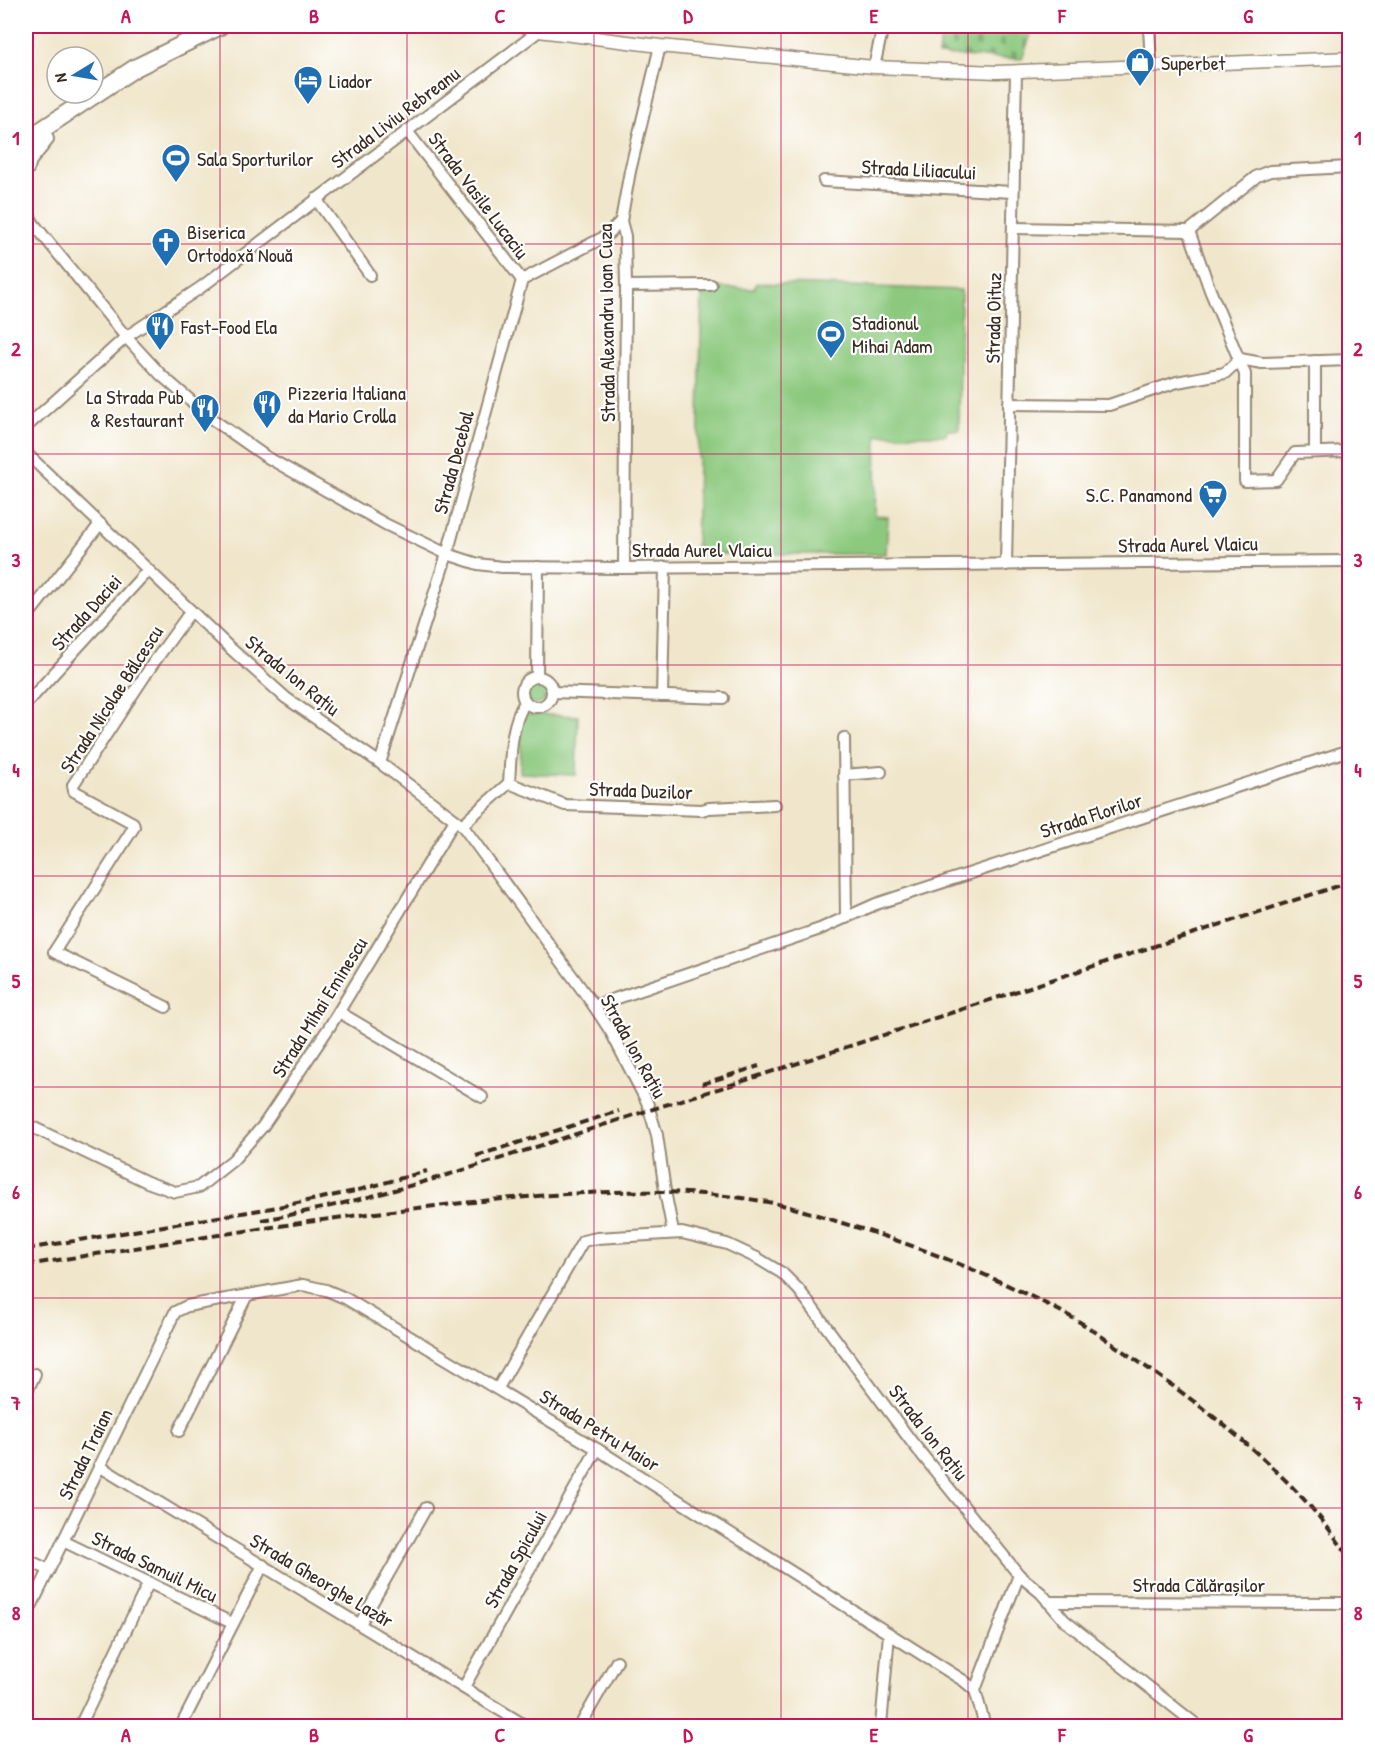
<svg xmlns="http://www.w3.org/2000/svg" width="1375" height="1752" font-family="'Patrick Hand',sans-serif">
<defs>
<pattern id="grass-tufts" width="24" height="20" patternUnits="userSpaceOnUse" patternTransform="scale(1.5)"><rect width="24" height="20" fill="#8cc97e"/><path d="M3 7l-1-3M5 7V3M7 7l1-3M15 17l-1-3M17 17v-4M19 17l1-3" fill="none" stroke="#74a367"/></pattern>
<pattern id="cemetery-stones" width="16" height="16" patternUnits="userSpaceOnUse" patternTransform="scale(1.5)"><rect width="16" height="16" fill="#8cc97e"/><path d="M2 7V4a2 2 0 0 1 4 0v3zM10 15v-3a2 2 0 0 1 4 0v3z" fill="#74a367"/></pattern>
</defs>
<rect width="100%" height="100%" fill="#fff"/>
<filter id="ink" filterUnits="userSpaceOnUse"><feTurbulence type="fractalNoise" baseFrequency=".0167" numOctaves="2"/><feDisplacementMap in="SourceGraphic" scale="12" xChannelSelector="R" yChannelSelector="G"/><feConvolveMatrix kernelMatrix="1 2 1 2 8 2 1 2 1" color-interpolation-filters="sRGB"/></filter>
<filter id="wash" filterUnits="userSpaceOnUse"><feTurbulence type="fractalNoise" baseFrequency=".008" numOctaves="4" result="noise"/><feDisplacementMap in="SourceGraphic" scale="24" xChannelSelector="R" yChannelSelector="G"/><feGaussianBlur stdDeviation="1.35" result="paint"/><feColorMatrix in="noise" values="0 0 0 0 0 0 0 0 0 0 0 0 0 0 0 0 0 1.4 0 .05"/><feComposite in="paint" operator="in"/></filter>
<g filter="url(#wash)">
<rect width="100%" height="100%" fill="#f0e6cb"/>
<circle fill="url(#grass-tufts)" stroke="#647a4e" stroke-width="1.5" cx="537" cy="692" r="12"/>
<polygon fill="url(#cemetery-stones)" stroke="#647a4e" stroke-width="1.5" points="942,26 1034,26 1022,59 938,55"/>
<g fill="#8cc97e" stroke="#647a4e" stroke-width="1.5">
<polygon points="757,283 961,290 959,430 947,430 946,435 877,435 875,516 888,517 886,554 696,554 702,287 754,289"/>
<polygon points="522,714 578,716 576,775 520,773"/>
</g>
</g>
<g filter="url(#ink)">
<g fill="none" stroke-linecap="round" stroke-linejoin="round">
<g stroke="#968874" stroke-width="14">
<g id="minor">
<polyline points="1149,26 1151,66"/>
<polyline points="874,67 883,26"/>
<polyline points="407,131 522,280"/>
<polyline points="1350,167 1270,171 1257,176 1189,231 1210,290 1245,374 1245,481 1276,480 1295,453 1350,451"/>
<polyline points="824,181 1012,192"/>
<polyline points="316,199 370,275"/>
<polyline points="26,208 33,223 126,337 161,375 212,419 265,456 385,524 447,554 478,564 502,567 624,568 1350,561"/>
<polyline points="1013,228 1189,231"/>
<polyline points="626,286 711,285"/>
<polyline points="1240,359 1262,363 1350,360"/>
<polyline points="1009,404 1109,405 1177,382 1225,373 1240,359"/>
<polyline points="26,427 126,337 200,288 539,31"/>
<polyline points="1315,452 1315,361"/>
<polyline points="26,453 230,648 286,698 380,763 462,825 594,1006 611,1032 647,1102 657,1135 665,1191 673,1232"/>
<polyline points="1349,561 1350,577"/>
<polyline points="1006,565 1016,72"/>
<polyline points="624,568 626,286 625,236 621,221 630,171 660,46"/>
<polyline points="26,618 100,524"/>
<circle cx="537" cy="692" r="15"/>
<polyline points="537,677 538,567"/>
<polyline points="552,692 723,698"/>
<polyline points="662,696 665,567"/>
<polyline points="26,704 148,570"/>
<polyline points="844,738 846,918"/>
<polyline points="380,763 447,554 522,280 606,236 621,221"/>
<polyline points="844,775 881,772"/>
<polyline points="509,783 565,805 702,810 709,808 775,805"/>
<path d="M462,825L509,783C511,755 510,726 525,702"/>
<polyline points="594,1006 820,929 876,904 1350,750"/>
<polyline points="166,1007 54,952 134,827 133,823 74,791 73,785 152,665 191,611"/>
<polyline points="339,1012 482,1097"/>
<polyline points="26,1124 147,1182 175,1192 199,1187 233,1160 263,1126 330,1026 455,820"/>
<polyline points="498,1388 583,1241 597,1238 682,1233 727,1244 757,1258 782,1273 799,1290 911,1441 1019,1575 1041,1593 1065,1621 1198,1726"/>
<polyline points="26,1393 35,1374"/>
<polyline points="179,1431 247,1295"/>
<polyline points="99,1466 526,1726"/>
<polyline points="63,1541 232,1623"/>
<polyline points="26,1559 49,1570"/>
<polyline points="1048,1602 1350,1603"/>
<polyline points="26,1617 175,1312 187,1306 303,1285 326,1290 345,1298 597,1449 964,1681 975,1690"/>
<polyline points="360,1624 426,1508"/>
<polyline points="464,1687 597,1449"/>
<polyline points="80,1726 149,1582"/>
<polyline points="181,1726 263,1565"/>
<polyline points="580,1726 617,1661"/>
<polyline points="881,1726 889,1634"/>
<polyline points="985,1726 975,1690 1019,1575"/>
</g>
</g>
<g stroke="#968874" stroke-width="15">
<polyline id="tertiary" points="523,26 539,31 660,46 874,67 997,72 1350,58"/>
</g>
<g stroke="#968874" stroke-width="20">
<g id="primary">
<polyline points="26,144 40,131 135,68 220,26"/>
<polyline points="26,167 28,160 45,139"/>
</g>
</g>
<use href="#minor" stroke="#fff" stroke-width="10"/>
<use href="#tertiary" stroke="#fff" stroke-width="12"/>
<use href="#primary" stroke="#fff" stroke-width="16"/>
<g stroke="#3b2a1e" stroke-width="4" stroke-dasharray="9 4.5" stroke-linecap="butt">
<polyline points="702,1084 759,1066"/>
<polyline points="476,1156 619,1111"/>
<path d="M261,1220C421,1193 573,1131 728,1086L1350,882"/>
<polyline points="26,1249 278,1207 355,1191 427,1171"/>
<path d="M26,1265C162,1244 298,1221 435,1206C545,1194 658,1183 768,1202C796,1207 825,1218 852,1226C928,1249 1003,1280 1073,1318C1094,1330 1113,1345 1133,1358C1207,1408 1304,1483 1350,1560"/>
</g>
</g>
</g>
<path fill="none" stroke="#c2185b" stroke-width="1.5" stroke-opacity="0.55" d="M220,26V1726M407,26V1726M594,26V1726M781,26V1726M968,26V1726M1155,26V1726M26,244H1350M26,454H1350M26,665H1350M26,876H1350M26,1087H1350M26,1298H1350M26,1508H1350"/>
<defs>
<g id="shop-pin" transform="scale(1.5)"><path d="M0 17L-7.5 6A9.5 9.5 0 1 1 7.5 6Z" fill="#1f6fb2" stroke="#fff"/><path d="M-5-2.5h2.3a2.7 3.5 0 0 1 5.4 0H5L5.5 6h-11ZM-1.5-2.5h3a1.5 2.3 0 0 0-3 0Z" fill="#fff"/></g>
<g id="hotel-pin" transform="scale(1.5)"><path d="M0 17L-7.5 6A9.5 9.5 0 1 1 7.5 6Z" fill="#1f6fb2" stroke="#fff"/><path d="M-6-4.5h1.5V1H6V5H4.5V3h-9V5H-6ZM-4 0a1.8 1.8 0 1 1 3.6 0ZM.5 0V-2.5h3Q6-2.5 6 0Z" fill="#fff"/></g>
<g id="stadium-pin" transform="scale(1.5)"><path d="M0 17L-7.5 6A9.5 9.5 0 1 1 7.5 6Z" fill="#1f6fb2" stroke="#fff"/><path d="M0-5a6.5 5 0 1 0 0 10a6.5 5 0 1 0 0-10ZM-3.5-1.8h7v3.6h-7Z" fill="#fff"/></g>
<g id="church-pin" transform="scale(1.5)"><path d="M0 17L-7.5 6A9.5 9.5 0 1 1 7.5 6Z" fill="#1f6fb2" stroke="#fff"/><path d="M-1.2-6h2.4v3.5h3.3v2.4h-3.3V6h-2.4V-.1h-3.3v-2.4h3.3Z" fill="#fff"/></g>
<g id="restaurant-pin" transform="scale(1.5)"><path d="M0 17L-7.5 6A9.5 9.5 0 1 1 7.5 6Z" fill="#1f6fb2" stroke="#fff"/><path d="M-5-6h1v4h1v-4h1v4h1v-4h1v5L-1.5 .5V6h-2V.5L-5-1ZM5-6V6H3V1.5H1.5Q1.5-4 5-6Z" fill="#fff"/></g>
<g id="supermarket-pin" transform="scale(1.5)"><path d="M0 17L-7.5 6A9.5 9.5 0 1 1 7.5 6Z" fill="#1f6fb2" stroke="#fff"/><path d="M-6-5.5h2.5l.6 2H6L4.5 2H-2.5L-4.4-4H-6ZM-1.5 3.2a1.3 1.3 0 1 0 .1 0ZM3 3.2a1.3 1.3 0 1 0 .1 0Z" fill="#fff"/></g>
</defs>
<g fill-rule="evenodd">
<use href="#shop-pin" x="1140" y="62"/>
<use href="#hotel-pin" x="308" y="80"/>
<use href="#stadium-pin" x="176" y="158"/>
<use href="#church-pin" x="166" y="242"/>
<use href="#restaurant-pin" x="160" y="326"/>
<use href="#stadium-pin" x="831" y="334"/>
<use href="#restaurant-pin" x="267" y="404"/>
<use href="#restaurant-pin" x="205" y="408"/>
<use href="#supermarket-pin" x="1213" y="494"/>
</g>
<g text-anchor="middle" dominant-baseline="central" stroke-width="4.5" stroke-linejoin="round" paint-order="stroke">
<g font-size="20" fill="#3b2a1e" stroke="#fff" text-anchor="start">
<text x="1161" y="62">Superbet</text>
<text x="329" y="80">Liador</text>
<text x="197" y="158">Sala Sporturilor</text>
<text x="187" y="231">Biserica<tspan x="187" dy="23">Ortodoxă Nouă</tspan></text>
<text x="852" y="322">Stadionul<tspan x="852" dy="23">Mihai Adam</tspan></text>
<text x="181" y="326">Fast-Food Ela</text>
<text x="288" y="392">Pizzeria Italiana<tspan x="288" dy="23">da Mario Crolla</tspan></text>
<text x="184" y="396" text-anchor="end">La Strada Pub<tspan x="184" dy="23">&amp; Restaurant</tspan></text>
<text x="1192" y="494" text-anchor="end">S.C. Panamond</text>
</g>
<g font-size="20" fill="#3b2a1e" stroke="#fff">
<text transform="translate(395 117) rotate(-37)">Strada Liviu Rebreanu</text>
<text transform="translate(919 169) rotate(3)">Strada Liliacului</text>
<text transform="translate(479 195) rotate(53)">Strada Vasile Lucaciu</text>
<text transform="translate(993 318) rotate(-89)">Strada Oituz</text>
<text transform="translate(606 323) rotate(-91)">Strada Alexandru Ioan Cuza</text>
<text transform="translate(453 462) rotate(-75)">Strada Decebal</text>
<text transform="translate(1188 544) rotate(-1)">Strada Aurel Vlaicu</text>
<text x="702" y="549">Strada Aurel Vlaicu</text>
<text transform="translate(86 612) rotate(-48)">Strada Daciei</text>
<text transform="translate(293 675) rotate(39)">Strada Ion Rațiu</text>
<text transform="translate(111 699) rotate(-57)">Strada Nicolae Bălcescu</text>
<text transform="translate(641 790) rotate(2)">Strada Duzilor</text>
<text transform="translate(1091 815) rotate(-18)">Strada Florilor</text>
<text transform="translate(319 1007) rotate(-58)">Strada Mihai Eminescu</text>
<text transform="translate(634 1046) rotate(61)">Strada Ion Rațiu</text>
<text transform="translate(600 1430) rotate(32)">Strada Petru Maior</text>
<text transform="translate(929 1432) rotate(52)">Strada Ion Rațiu</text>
<text transform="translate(85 1454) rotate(-64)">Strada Traian</text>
<text transform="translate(515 1559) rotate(-61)">Strada Spicului</text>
<text transform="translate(155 1566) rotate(26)">Strada Samuil Micu</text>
<text transform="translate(322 1580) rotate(31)">Strada Gheorghe Lazăr</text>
<text x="1199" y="1584">Strada Călărașilor</text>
</g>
</g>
<rect width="1375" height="1752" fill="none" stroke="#fff" stroke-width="66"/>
<g transform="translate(75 75) rotate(259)"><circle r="28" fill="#ffffff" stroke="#b1aaa5" stroke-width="1.5"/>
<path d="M0-4.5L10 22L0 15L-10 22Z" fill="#1f6fb2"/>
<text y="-9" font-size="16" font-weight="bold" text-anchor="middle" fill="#3b2a1e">N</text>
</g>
<rect x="33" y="33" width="1309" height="1686" fill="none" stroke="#c2185b" stroke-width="2"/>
<g font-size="20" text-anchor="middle" font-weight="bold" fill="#c2185b">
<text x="126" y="23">A</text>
<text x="314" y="23">B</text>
<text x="500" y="23">C</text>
<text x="688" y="23">D</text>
<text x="874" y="23">E</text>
<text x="1062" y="23">F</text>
<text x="1248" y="23">G</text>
<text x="16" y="145">1</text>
<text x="1358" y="145">1</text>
<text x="16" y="356">2</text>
<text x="1358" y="356">2</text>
<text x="16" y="567">3</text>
<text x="1358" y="567">3</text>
<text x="16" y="777">4</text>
<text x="1358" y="777">4</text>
<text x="16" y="988">5</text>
<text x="1358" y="988">5</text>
<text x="16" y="1199">6</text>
<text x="1358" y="1199">6</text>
<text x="16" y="1410">7</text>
<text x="1358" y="1410">7</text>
<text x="16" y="1620">8</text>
<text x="1358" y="1620">8</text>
<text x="126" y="1742">A</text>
<text x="314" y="1742">B</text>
<text x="500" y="1742">C</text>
<text x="688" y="1742">D</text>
<text x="874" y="1742">E</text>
<text x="1062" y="1742">F</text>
<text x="1248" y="1742">G</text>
</g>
</svg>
